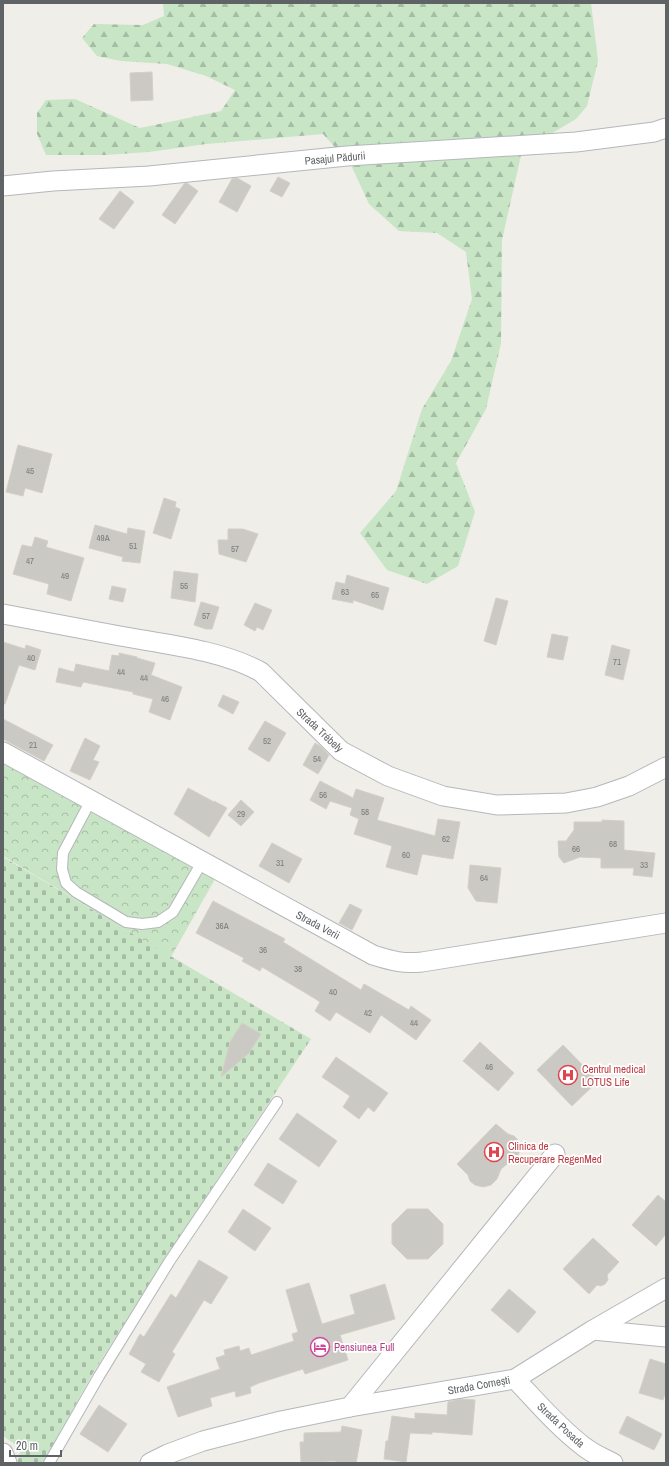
<svg xmlns="http://www.w3.org/2000/svg" width="669" height="1466" font-family="'Archivo Narrow',sans-serif">
<defs>
<pattern id="forest-firs" width="22" height="20" patternUnits="userSpaceOnUse"><rect width="22" height="20" fill="#c8e5c6"/><path d="M5 1l3.5 6h-7zM16 11l3.5 6h-7z" fill="#a6bda5"/></pattern>
<pattern id="cemetery-stones" width="16" height="16" patternUnits="userSpaceOnUse"><rect width="16" height="16" fill="#c8e5c6"/><path d="M2 7V4a2 2 0 0 1 4 0v3zM10 15v-3a2 2 0 0 1 4 0v3z" fill="#a6bda5"/></pattern>
<pattern id="park-crowns" width="20" height="18" patternUnits="userSpaceOnUse"><rect width="20" height="18" fill="#c8e5c6"/><path d="M2 6a3 3 0 1 1 6 0M12 15a3 3 0 1 1 6 0" fill="none" stroke="#a6bda5"/></pattern>
</defs>
<rect width="100%" height="100%" fill="#f0eee8"/>
<polygon fill="url(#forest-firs)" points="163,3 591,3 598,61 587,106 576,119 522,151 502,240 501,343 486,409 456,463 475,512 458,566 427,584 387,570 360,533 396,491 422,409 451,361 472,299 466,252 437,233 399,231 369,204 351,165 323,134 206,144 149,152 105,155 46,155 37,134 37,113 46,100 75,99 140,128 221,111 235,90 206,76 167,64 121,61 97,56 82,38 94,24 143,25 164,16"/>
<polygon fill="url(#cemetery-stones)" points="3,857 311,1039 164,1260 93,1373 43,1463 17,1463 21,1449 3,1436"/>
<polygon fill="url(#park-crowns)" points="3,760 215,879 171,957 3,856"/>
<g fill="#cbc9c4" stroke="#d4cfc6">
<polygon points="152,72 153,100 131,101 130,73"/>
<polygon points="278,177 290,183 282,197 270,191"/>
<polygon points="237,178 251,186 237,212 219,202 232,179"/>
<polygon points="187,183 198,191 175,224 162,215 184,184"/>
<polygon points="120,191 134,202 114,229 99,219"/>
<polygon points="18,445 52,454 42,493 25,488 23,496 6,492"/>
<polygon points="164,498 176,502 175,507 180,509 171,539 153,533"/>
<polygon points="95,525 127,534 128,528 145,531 140,563 122,561 123,557 89,548"/>
<polygon points="228,529 243,529 258,534 246,562 219,554 218,540 228,540"/>
<polygon points="35,537 48,541 46,547 84,558 71,601 47,594 49,584 13,574 22,545 32,547"/>
<polygon points="174,571 198,574 195,602 171,598"/>
<polygon points="347,575 389,588 383,610 353,600 353,603 332,599 336,582 345,584"/>
<polygon points="112,586 126,589 123,602 109,599"/>
<polygon points="496,598 508,601 496,645 484,641"/>
<polygon points="201,602 219,607 212,629 206,629 194,625"/>
<polygon points="255,603 272,610 263,630 257,627 255,631 244,625"/>
<polygon points="552,634 568,637 563,660 547,657"/>
<polygon points="3,642 25,649 26,645 41,650 35,670 19,665 5,704 3,704"/>
<polygon points="612,645 630,650 623,680 605,675"/>
<polygon points="119,653 137,657 137,658 155,663 151,675 182,687 170,720 149,712 153,699 133,694 133,692 83,682 81,687 56,682 59,668 74,672 76,664 109,671 112,655 119,656"/>
<polygon points="223,695 239,702 233,714 218,706"/>
<polygon points="3,719 53,745 44,761 3,739"/>
<polygon points="265,721 286,733 269,762 248,749"/>
<polygon points="85,738 100,746 93,760 99,762 90,780 70,771"/>
<polygon points="315,743 320,746 329,755 318,774 303,765"/>
<polygon points="320,781 353,798 356,789 384,798 377,820 435,836 438,819 460,822 453,859 422,854 417,875 386,867 392,846 354,834 359,819 350,815 352,808 330,801 326,809 310,800"/>
<polygon points="188,788 214,802 214,801 227,808 209,837 174,814"/>
<polygon points="241,800 254,812 241,826 228,815"/>
<polygon points="602,820 624,821 624,850 655,853 652,877 633,875 634,868 601,868 601,858 580,857 564,863 559,857 558,841 566,841 574,830 574,822 602,822"/>
<polygon points="272,843 302,859 289,883 259,866"/>
<polygon points="470,865 501,868 497,903 476,901 468,888"/>
<polygon points="213,901 285,939 283,942 361,990 364,984 409,1010 411,1006 431,1020 416,1040 381,1015 370,1033 336,1012 330,1021 315,1011 320,1002 314,998 262,967 260,971 242,961 244,958 196,933"/>
<polygon points="350,904 362,910 352,930 339,923"/>
<polygon points="242,1023 261,1034 249,1053 221,1077 230,1042"/>
<polygon points="480,1042 514,1073 498,1091 463,1061"/>
<polygon points="563,1045 598,1081 572,1106 537,1070"/>
<polygon points="336,1057 388,1093 374,1112 368,1107 359,1119 343,1107 350,1096 322,1077"/>
<polygon points="297,1113 337,1141 319,1167 279,1139"/>
<polygon points="496,1124 508,1134 514,1136 519,1141 520,1149 518,1156 515,1160 507,1164 501,1169 497,1179 491,1185 483,1187 475,1185 470,1181 468,1175 457,1164"/>
<polygon points="268,1163 297,1181 283,1204 254,1185"/>
<polygon points="658,1195 666,1202 666,1234 656,1246 632,1225"/>
<polygon points="243,1209 271,1228 255,1251 228,1232"/>
<polygon points="407,1209 428,1209 443,1224 443,1244 428,1259 407,1259 392,1244 392,1224"/>
<polygon points="593,1238 619,1262 607,1275 608,1280 605,1284 601,1286 597,1285 589,1294 563,1269"/>
<polygon points="199,1260 228,1277 211,1304 204,1300 172,1352 175,1354 159,1382 141,1372 146,1364 129,1354 140,1334 144,1337 171,1294 176,1298"/>
<polygon points="309,1283 322,1324 355,1314 350,1295 385,1284 395,1319 340,1335 348,1360 305,1374 303,1369 259,1383 250,1387 251,1393 236,1397 235,1391 210,1398 212,1406 178,1417 167,1387 220,1369 216,1358 225,1355 224,1350 239,1346 240,1351 249,1348 251,1355 294,1341 292,1334 298,1332 286,1290"/>
<polygon points="509,1289 536,1312 518,1333 491,1310"/>
<polygon points="650,1359 666,1364 666,1391 663,1400 639,1393"/>
<polygon points="460,1399 475,1400 472,1435 432,1432 432,1434 410,1433 406,1462 384,1459 386,1441 388,1441 392,1416 415,1419 415,1413 447,1415 448,1402"/>
<polygon points="99,1405 127,1424 108,1452 80,1434"/>
<polygon points="627,1416 662,1434 654,1450 619,1433"/>
<polygon points="342,1426 362,1430 356,1463 335,1463 336,1461 301,1462 300,1442 304,1442 304,1433 341,1432"/>
</g>
<g fill="none" stroke-linecap="round" stroke-linejoin="round">
<g stroke="#b4b7bb" stroke-width="12">
<g id="service">
<polyline points="91,800 63,853 62,869 66,883 76,892 126,922 142,924 158,922 173,912 202,862"/>
<polyline points="49,1463 99,1376 169,1262 277,1102"/>
</g>
</g>
<g stroke="#b4b7bb" stroke-width="21">
<g id="minor">
<polyline points="3,186 53,181 149,176 347,156 576,142 654,132 666,128"/>
<path d="M3,614C42,621 81,629 120,636C164,644 222,650 261,672L341,751L388,776L443,796L497,805L566,803L597,797L629,786L666,767"/>
<path d="M3,752L373,955C392,961 403,964 422,962L666,923"/>
<polyline points="593,1330 666,1337"/>
<path d="M515,1379C537,1402 558,1427 583,1446C593,1454 603,1458 613,1463"/>
<polyline points="350,1407 555,1154"/>
<polyline points="3,1453 7,1463"/>
<polyline points="150,1463 168,1454 203,1441 281,1421 350,1407 515,1379 593,1330 666,1288"/>
</g>
</g>
<use href="#service" stroke="#fff" stroke-width="10"/>
<use href="#minor" stroke="#fff" stroke-width="19"/>
</g>
<defs>
<g id="hospital-ring" transform="scale(1)"><circle r="9.5" fill="#fff" stroke="#e0444e" stroke-width="1.5"/><path d="M-5-5h3v3.5h4V-5h3V5h-3V1.5h-4V5h-3Z" fill="#e0444e"/></g>
<g id="hotel-ring" transform="scale(1)"><circle r="9.5" fill="#fff" stroke="#d1479c" stroke-width="1.5"/><path d="M-6-4.5h1.5V1H6V5H4.5V3h-9V5H-6ZM-4 0a1.8 1.8 0 1 1 3.6 0ZM.5 0V-2.5h3Q6-2.5 6 0Z" fill="#d1479c"/></g>
</defs>
<g fill-rule="evenodd">
<use href="#hospital-ring" x="568" y="1075"/>
<use href="#hospital-ring" x="494" y="1152"/>
<use href="#hotel-ring" x="320" y="1347"/>
</g>
<g text-anchor="middle" dominant-baseline="central" stroke-width="3.5" stroke-linejoin="round" paint-order="stroke">
<g font-size="9" fill="#7a7c7e">
<text x="30" y="471">45</text>
<text x="103" y="538">49A</text>
<text x="133" y="546">51</text>
<text x="235" y="549">57</text>
<text x="30" y="561">47</text>
<text x="65" y="576">49</text>
<text x="184" y="586">55</text>
<text x="345" y="592">63</text>
<text x="375" y="595">65</text>
<text x="206" y="616">57</text>
<text x="31" y="658">40</text>
<text x="617" y="662">71</text>
<text x="121" y="672">44</text>
<text x="144" y="678">44</text>
<text x="165" y="699">46</text>
<text x="267" y="741">52</text>
<text x="33" y="745">21</text>
<text x="317" y="759">54</text>
<text x="323" y="795">56</text>
<text x="365" y="812">58</text>
<text x="241" y="814">29</text>
<text x="446" y="839">62</text>
<text x="613" y="844">68</text>
<text x="576" y="849">66</text>
<text x="406" y="855">60</text>
<text x="280" y="863">31</text>
<text x="644" y="865">33</text>
<text x="484" y="878">64</text>
<text x="222" y="926">36A</text>
<text x="263" y="950">36</text>
<text x="298" y="969">38</text>
<text x="333" y="992">40</text>
<text x="368" y="1013">42</text>
<text x="414" y="1023">44</text>
<text x="489" y="1067">46</text>
</g>
<g font-size="11" fill="#5f6366" stroke="#fff">
<text transform="translate(335 158) rotate(-5)">Pasajul Pădurii</text>
<text transform="translate(320 730) rotate(43)">Strada Trébely</text>
<text transform="translate(318 925) rotate(28)">Strada Verii</text>
<text transform="translate(479 1385) rotate(-10)">Strada Cornești</text>
<text transform="translate(561 1425) rotate(43)">Strada Posada</text>
</g>
<g font-size="11" fill="#be3a42" stroke="#fff" text-anchor="start">
<text x="582" y="1069">Centrul medical<tspan x="582" dy="13">LOTUS Life</tspan></text>
<text x="508" y="1146">Clinica de<tspan x="508" dy="13">Recuperare RegenMed</tspan></text>
</g>
<g font-size="11" fill="#b23c85" stroke="#fff" text-anchor="start">
<text x="334" y="1347">Pensiunea Full</text>
</g>
</g>
<rect width="669" height="1466" fill="none" stroke="#5f6366" stroke-width="8"/>
<path d="M10 1450v6h51v-6" fill="none" stroke="#5f6366" stroke-width="2"/>
<text x="16" y="1450" font-size="12" fill="#5f6366" stroke="#ffffff" stroke-width="3" paint-order="stroke">20 m</text>
</svg>
